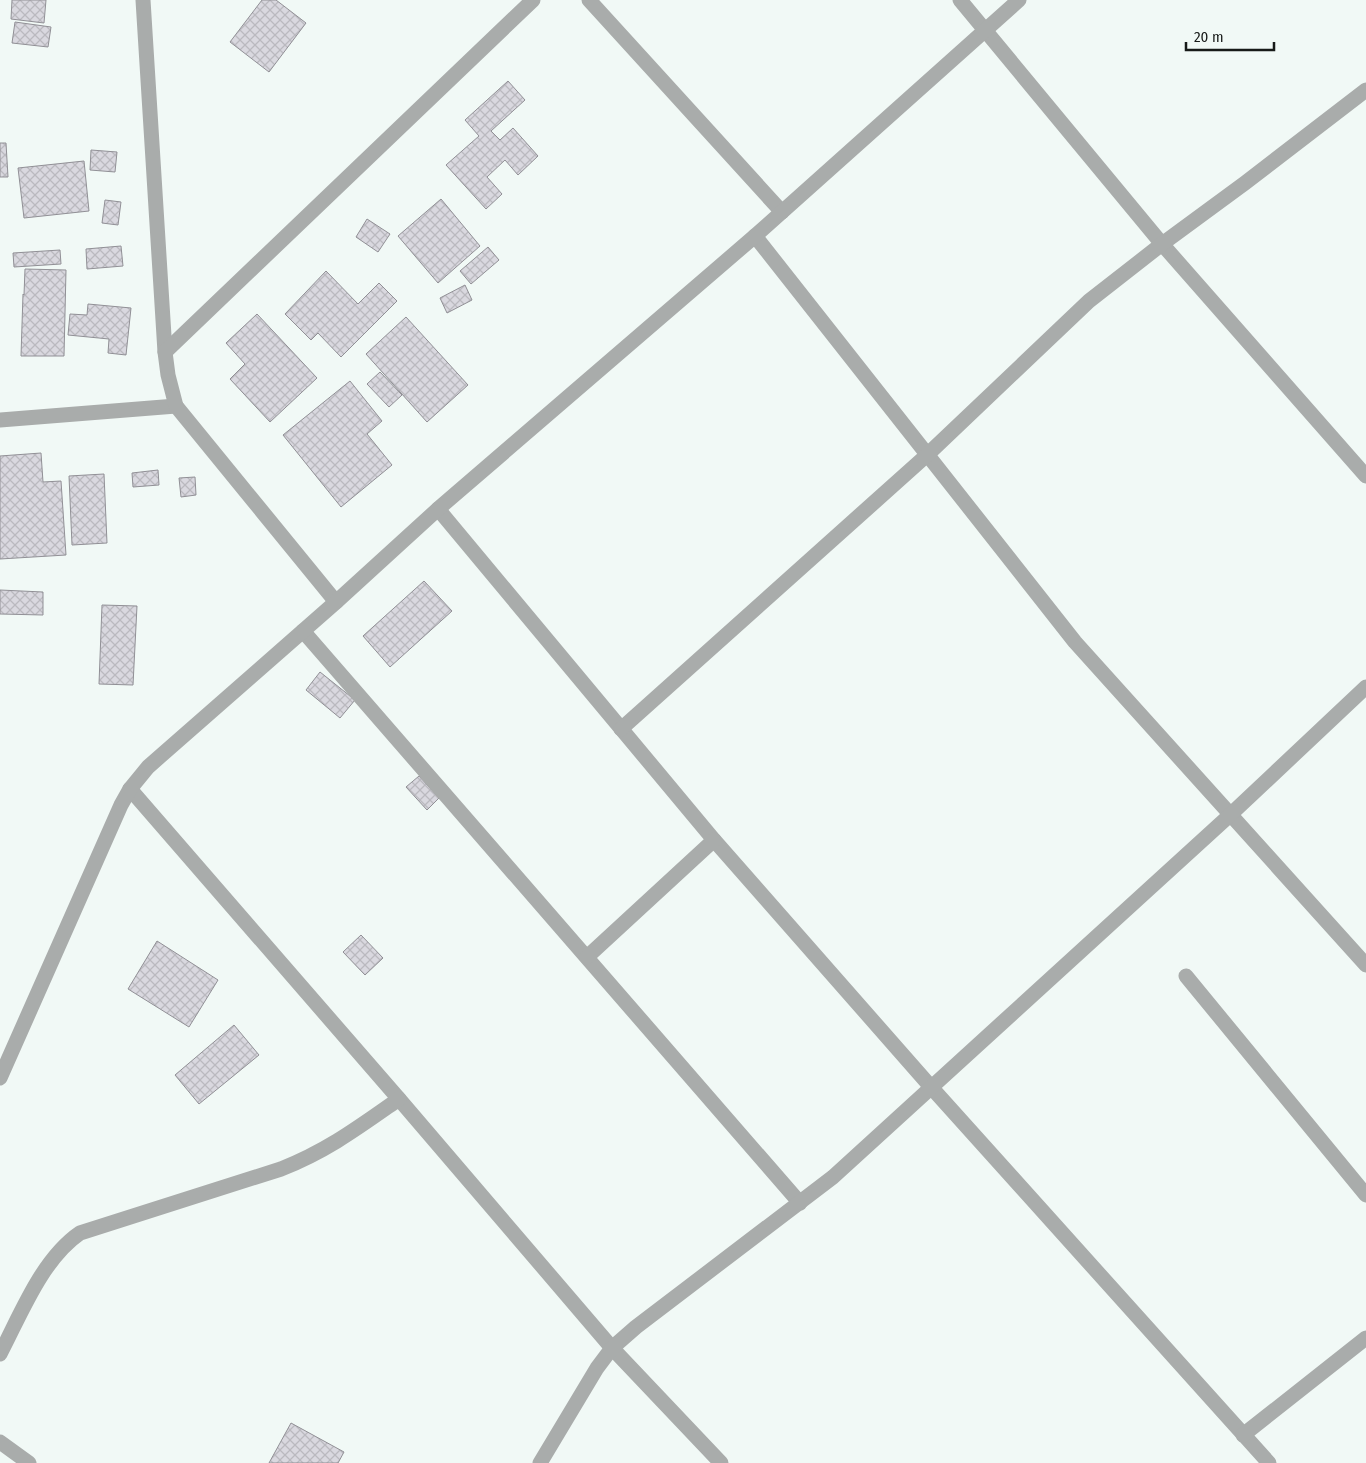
<svg xmlns="http://www.w3.org/2000/svg" width="1366" height="1463" font-family="'Fira Sans Condensed',sans-serif">
<defs>
<pattern id="building-cross-hatch" width="8" height="8" patternUnits="userSpaceOnUse" patternTransform="scale(1.25)"><rect width="8" height="8" fill="#d9d8df"/><path d="M0 0l8 8M0 8l8-8" fill="none" stroke="#bab9bf"/></pattern>
</defs>
<rect width="100%" height="100%" fill="#f1f9f6"/>
<g fill="url(#building-cross-hatch)" stroke="#919096">
<polygon points="12,0 46,0 44,23 11,19"/>
<polygon points="262,0 276,0 306,23 269,72 230,42"/>
<polygon points="15,22 51,27 48,47 12,43"/>
<polygon points="508,81 525,100 491,131 500,140 513,128 538,156 518,175 505,160 487,177 502,194 486,209 446,165 479,136 465,120"/>
<polygon points="0,143 6,143 8,177 0,177"/>
<polygon points="91,150 117,152 115,172 90,170"/>
<polygon points="84,161 89,211 24,218 18,168"/>
<polygon points="441,199 480,246 438,283 398,236"/>
<polygon points="105,200 121,202 118,225 102,223"/>
<polygon points="367,219 390,234 378,252 356,237"/>
<polygon points="121,246 123,266 87,269 86,249"/>
<polygon points="488,247 499,260 471,284 460,271"/>
<polygon points="60,250 61,264 14,267 13,253"/>
<polygon points="25,269 66,270 64,356 21,356 23,294 24,295"/>
<polygon points="326,271 358,304 379,283 397,301 341,357 318,333 311,340 285,314"/>
<polygon points="465,285 472,300 447,313 440,298"/>
<polygon points="88,304 131,308 126,355 108,353 109,339 68,335 70,314 87,315"/>
<polygon points="257,314 317,378 270,422 230,379 245,364 226,343"/>
<polygon points="406,317 468,385 427,422 366,354"/>
<polygon points="380,372 402,395 389,407 367,384"/>
<polygon points="350,381 382,421 367,434 392,465 341,507 283,435"/>
<polygon points="41,453 43,482 61,481 66,555 0,559 0,456"/>
<polygon points="158,470 159,485 133,487 132,473"/>
<polygon points="104,474 107,543 72,545 69,476"/>
<polygon points="195,477 196,495 181,497 179,478"/>
<polygon points="424,581 452,611 390,667 363,636"/>
<polygon points="0,590 43,592 43,615 0,614"/>
<polygon points="102,605 137,606 133,685 99,684"/>
<polygon points="320,672 355,700 340,718 306,690"/>
<polygon points="419,776 439,798 427,810 406,787"/>
<polygon points="361,935 383,958 365,975 343,952"/>
<polygon points="157,941 218,980 189,1027 128,989"/>
<polygon points="234,1025 259,1055 199,1104 175,1075"/>
<polygon points="291,1423 344,1452 338,1463 269,1463"/>
</g>
<g fill="none" stroke-linecap="round" stroke-linejoin="round">
<g stroke="#a9acab" stroke-width="15">
<polyline points="143,0 165,352"/>
<polyline points="589,0 782,212"/>
<polyline points="960,0 1162,244 1366,476"/>
<polyline points="755,236 1075,642 1366,965"/>
<polyline points="0,420 176,406"/>
<polyline points="438,509 714,840 931,1087 1269,1463"/>
<polyline points="336,602 176,406 168,375 165,352 533,0"/>
<polyline points="303,631 800,1203"/>
<polyline points="621,729 927,455 1089,301 1162,244 1245,183 1366,90"/>
<polyline points="130,789 399,1099 612,1348 721,1463"/>
<polyline points="587,957 714,840"/>
<polyline points="1186,976 1366,1195"/>
<polyline points="0,1078 121,805 130,789 148,767 336,602 438,509 755,236 1019,0"/>
<path d="M0,1354C21,1314 42,1259 80,1233L281,1169C327,1151 359,1127 399,1099"/>
<polyline points="1243,1435 1366,1338"/>
<polyline points="0,1442 29,1463"/>
<polyline points="540,1463 597,1368 612,1348 636,1327 833,1177 1230,815 1366,687"/>
</g>
</g>
<path d="M1186 42v8h88v-8" fill="none" stroke="#171a18" stroke-width="2.5"/>
<text x="1194" y="42" font-size="15" fill="#171a18" stroke="#f1f9f6" stroke-width="4" paint-order="stroke">20 m</text>
</svg>
